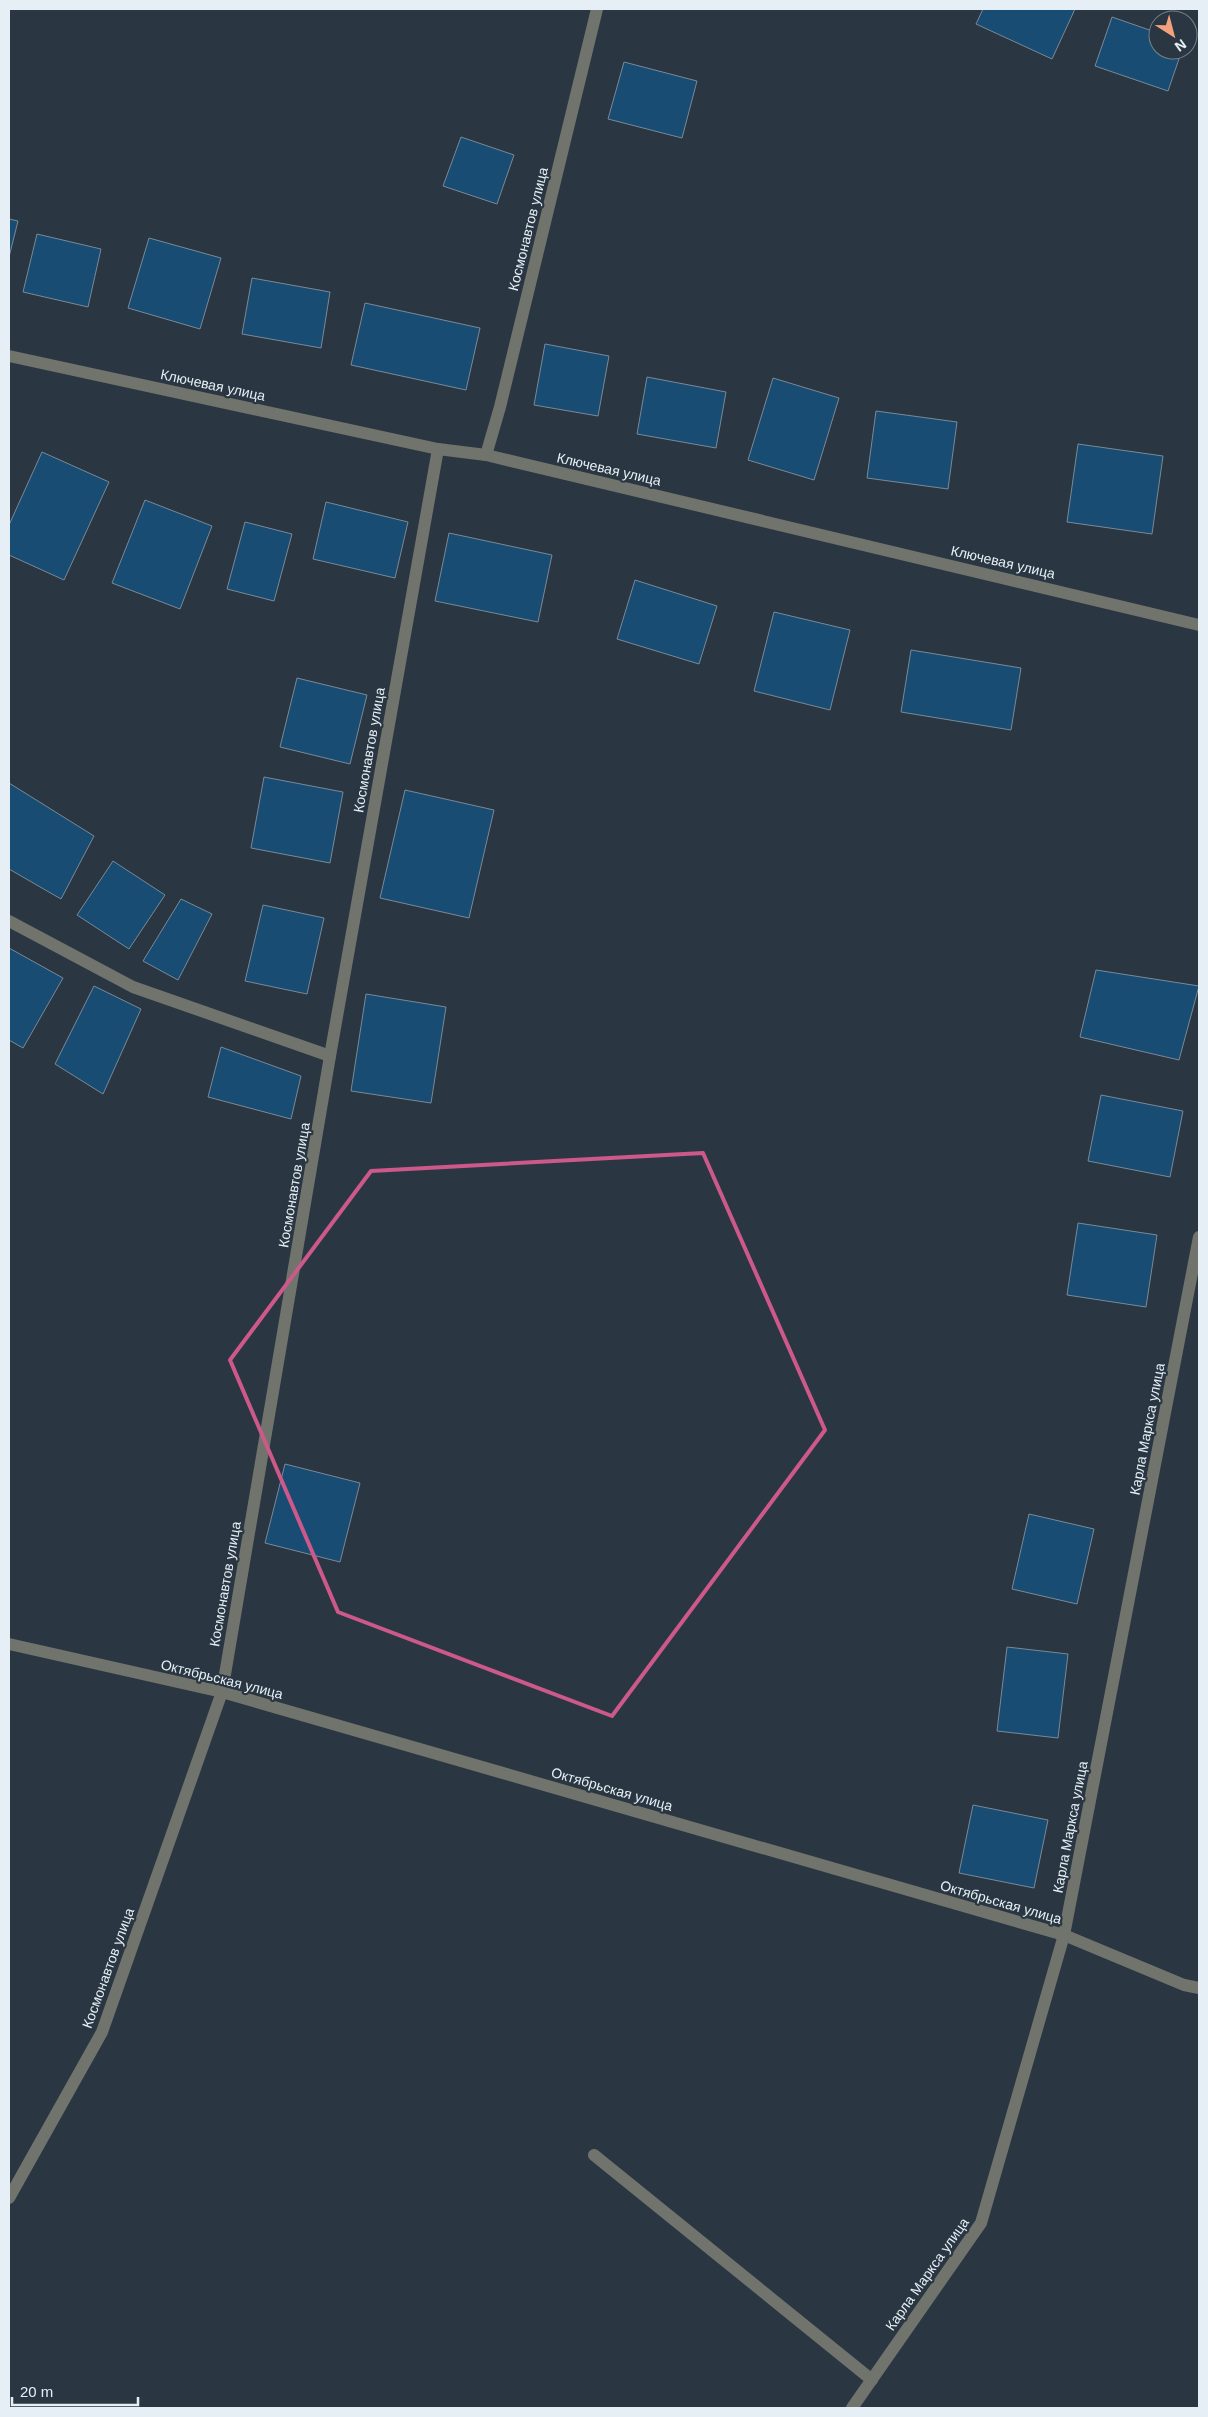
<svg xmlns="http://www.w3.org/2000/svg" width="1208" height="2417" font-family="Arial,sans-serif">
<rect width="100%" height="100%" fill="#2a3742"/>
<g fill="#194c72" stroke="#7a8997">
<polygon points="983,9 1075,9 1052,59 976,24"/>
<polygon points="1112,17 1158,33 1158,50 1182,50 1168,91 1095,66"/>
<polygon points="624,62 697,81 682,138 608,119"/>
<polygon points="461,137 514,155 497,204 443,186"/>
<polygon points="9,219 18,221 9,257"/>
<polygon points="37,234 101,249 88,307 23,292"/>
<polygon points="149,238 221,258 200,329 128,308"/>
<polygon points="252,278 330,292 321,348 242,334"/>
<polygon points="365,303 480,328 466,390 351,365"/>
<polygon points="545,344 609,356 598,416 534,405"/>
<polygon points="647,377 726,392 716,448 637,434"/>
<polygon points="773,378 839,398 814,480 748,460"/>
<polygon points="876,411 957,422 948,489 867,478"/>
<polygon points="1078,444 1163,456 1152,534 1067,522"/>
<polygon points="42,452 109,482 64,580 9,555 9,525"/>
<polygon points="145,500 212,526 180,609 112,583"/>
<polygon points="326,502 408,522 395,578 313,559"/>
<polygon points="245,522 292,534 274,601 227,589"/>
<polygon points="449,533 552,555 538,622 435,601"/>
<polygon points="635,580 717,606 699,664 617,639"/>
<polygon points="774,612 850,630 830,710 754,691"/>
<polygon points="911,650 1021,668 1011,730 901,712"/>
<polygon points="297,678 367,695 350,764 280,747"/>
<polygon points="264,777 343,792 330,863 251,848"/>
<polygon points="9,783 94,836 61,899 9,869"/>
<polygon points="405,790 494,810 469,918 380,898"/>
<polygon points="113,861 165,895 129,949 77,915"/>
<polygon points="181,899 212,914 178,980 143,961"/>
<polygon points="263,905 324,918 307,994 245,981"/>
<polygon points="9,948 63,978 23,1048 9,1040"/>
<polygon points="1096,970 1199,986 1179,1060 1080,1037"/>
<polygon points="94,986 141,1009 103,1094 55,1064"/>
<polygon points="366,994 446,1007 431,1103 351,1091"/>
<polygon points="221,1047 301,1076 291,1119 208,1097"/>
<polygon points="1101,1095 1183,1111 1170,1177 1088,1161"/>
<polygon points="1078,1223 1157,1235 1146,1307 1067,1295"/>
<polygon points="285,1464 360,1483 340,1562 265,1543"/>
<polygon points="1029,1514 1094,1529 1077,1604 1012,1589"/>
<polygon points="1007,1647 1068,1654 1058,1738 997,1731"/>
<polygon points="973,1805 1048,1820 1034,1888 959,1873"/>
</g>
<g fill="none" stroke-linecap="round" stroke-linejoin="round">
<g stroke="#71746c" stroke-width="12">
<polyline points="486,455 500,407 597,9"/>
<polyline points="9,921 133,987 330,1056"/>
<polyline points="9,1644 222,1692 1064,1935 1184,1985 1199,1988"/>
<polyline points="594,2155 872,2380"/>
<polyline points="9,2198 102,2032 222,1692 330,1056 438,449"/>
<polyline points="852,2408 981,2223 1064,1935 1199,1237"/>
</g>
<polyline stroke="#71746c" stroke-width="12" points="9,356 438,449 486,455 1199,625"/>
</g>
<path fill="none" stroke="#cd588a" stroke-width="4" stroke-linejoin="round" d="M703,1153L825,1430L612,1716L338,1612L230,1360L371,1171Z"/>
<g text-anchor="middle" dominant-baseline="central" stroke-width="4.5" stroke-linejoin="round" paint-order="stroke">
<g font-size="14" fill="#e6eff6" stroke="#2a3742">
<text transform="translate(528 229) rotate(-76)">Космонавтов улица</text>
<text transform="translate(213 385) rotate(12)">Ключевая улица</text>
<text transform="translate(609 469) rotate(13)">Ключевая улица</text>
<text transform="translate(1003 562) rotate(13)">Ключевая улица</text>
<text transform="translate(369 750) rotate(-80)">Космонавтов улица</text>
<text transform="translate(294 1185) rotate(-80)">Космонавтов улица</text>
<text transform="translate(1147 1429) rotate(-79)">Карла Маркса улица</text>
<text transform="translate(225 1584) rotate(-80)">Космонавтов улица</text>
<text transform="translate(222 1679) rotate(14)">Октябрьская улица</text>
<text transform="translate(612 1789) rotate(16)">Октябрьская улица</text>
<text transform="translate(1070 1827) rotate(-79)">Карла Маркса улица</text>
<text transform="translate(1001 1902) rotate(16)">Октябрьская улица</text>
<text transform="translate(108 1968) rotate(-70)">Космонавтов улица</text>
<text transform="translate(927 2274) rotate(-55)">Карла Маркса улица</text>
</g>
</g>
<rect width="1208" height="2417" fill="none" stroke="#e6eff6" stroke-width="20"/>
<g transform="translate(1173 35) rotate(144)"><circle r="24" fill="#2a3742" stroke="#75818a"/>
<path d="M0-4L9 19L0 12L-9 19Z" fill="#f2a17e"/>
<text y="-8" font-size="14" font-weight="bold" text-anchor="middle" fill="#e6eff6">N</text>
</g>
<path d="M12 2397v8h126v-8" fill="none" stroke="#e6eff6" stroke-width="2.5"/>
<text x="20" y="2397" font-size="15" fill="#e6eff6" stroke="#2a3742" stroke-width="4" paint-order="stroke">20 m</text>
</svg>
